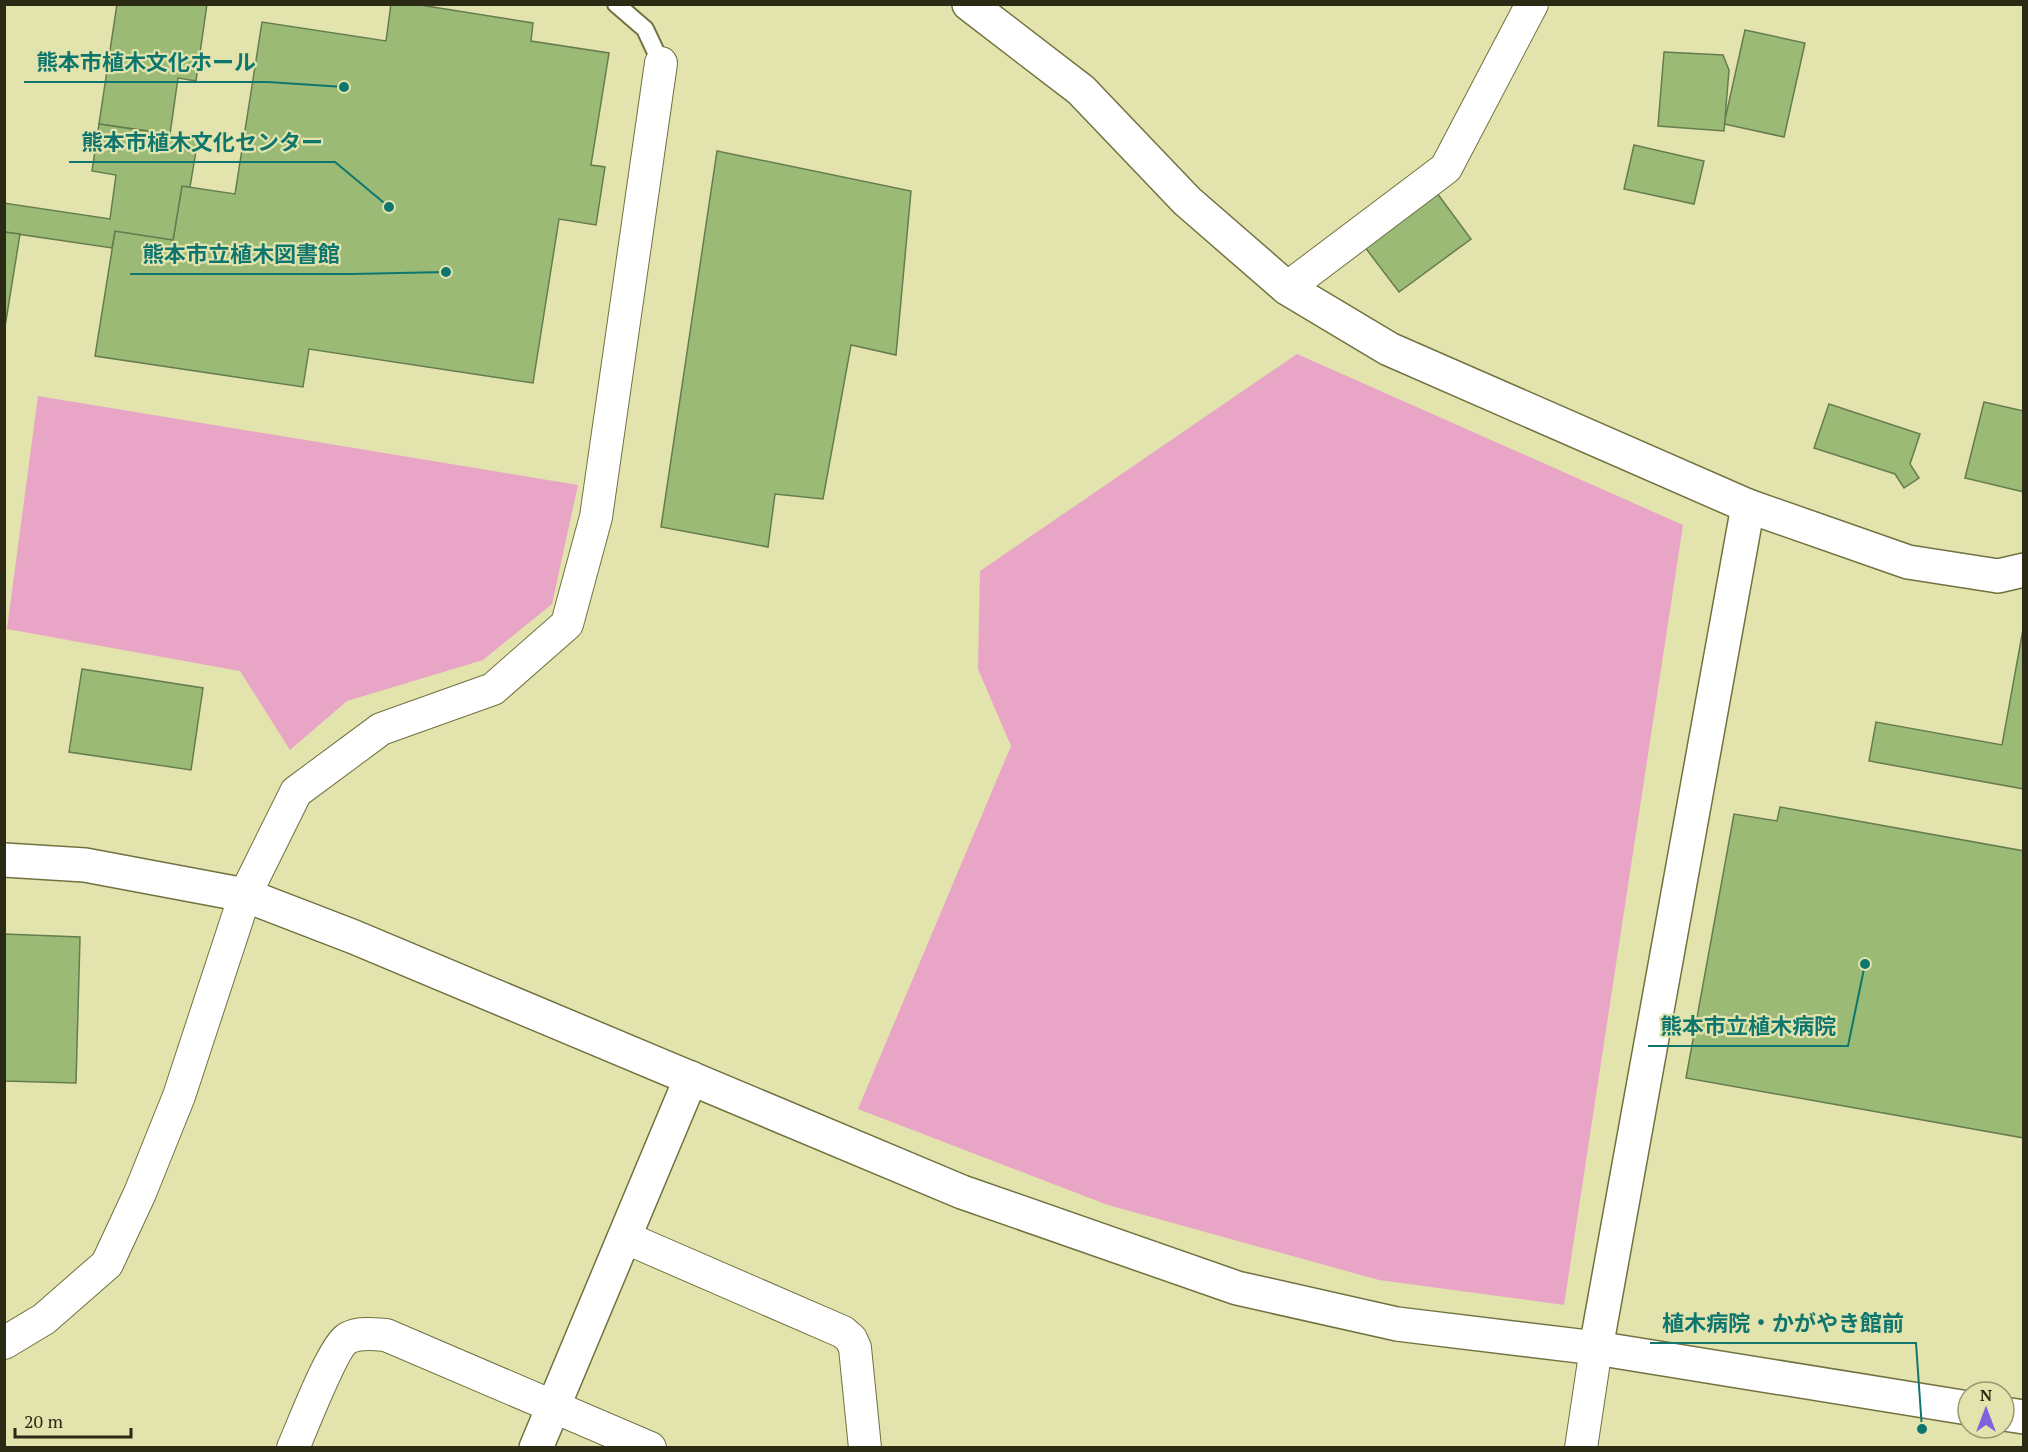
<svg xmlns="http://www.w3.org/2000/svg" width="2028" height="1452" font-family="'PT Serif','Noto Sans JP',serif">
<rect width="100%" height="100%" fill="#e2e3ad"/>
<g fill="#e8a5c5">
<polygon points="1297,354 1683,525 1564,1305 1379,1280 1108,1205 858,1109 1011,746 978,669 980,571"/>
<polygon points="38,396 578,485 552,604 483,660 347,701 290,750 240,671 7,629"/>
</g>
<g fill="#9aba75" stroke="#667c4f" stroke-width="1.5">
<polygon points="117,4 207,4 196,81 178,78 170,134 99,124"/>
<polygon points="391,4 414,4 533,23 531,41 609,53 591,165 605,167 596,225 559,219 533,383 309,349 303,387 95,356 115,231 173,240 182,186 235,194 262,22 386,41"/>
<polygon points="1745,30 1805,43 1784,137 1724,124"/>
<polygon points="1664,52 1723,55 1729,70 1724,131 1658,126"/>
<polygon points="99,124 198,139 190,187 182,186 173,240 115,231 112,248 4,232 4,203 110,219 116,175 92,171"/>
<polygon points="1634,145 1704,161 1694,204 1624,189"/>
<polygon points="717,151 911,191 896,355 851,345 823,499 775,494 768,547 661,527"/>
<polygon points="1434,189 1471,239 1399,292 1361,242"/>
<polygon points="4,232 20,234 4,333"/>
<polygon points="1984,402 2024,411 2024,492 1965,478"/>
<polygon points="1829,404 1920,434 1910,464 1919,478 1904,488 1895,474 1814,448"/>
<polygon points="2024,624 2024,789 1869,761 1876,722 2002,745"/>
<polygon points="82,669 203,688 191,770 69,752"/>
<polygon points="1780,807 2024,851 2024,1138 1686,1078 1734,814 1777,821"/>
<polygon points="4,934 80,937 76,1083 4,1081"/>
</g>
<g fill="none" stroke-linecap="round" stroke-linejoin="round">
<g stroke="#717240" stroke-width="20">
<polyline id="lane" points="616,4 645,29 661,63"/>
</g>
<g stroke="#717240" stroke-width="34">
<g id="street">
<polyline points="1287,288 1446,168 1532,4"/>
<polyline points="624,1237 843,1332 851,1339 855,1348 865,1448"/>
<polyline points="4,1343 44,1319 107,1264 140,1193 179,1096 245,895 296,792 381,729 493,689 567,624 596,517 661,63"/>
<path d="M293,1448C302,1428 333,1346 348,1338C359,1332 374,1334 386,1335L650,1448"/>
<polyline points="1581,1448 1596,1348"/>
</g>
</g>
<g stroke="#717240" stroke-width="36">
<g id="secondary">
<polyline points="969,4 1081,90 1187,201 1287,288 1389,349 1748,506 1908,562 1998,576 2024,570"/>
<polyline points="4,860 85,865 245,895 354,937 962,1192 1237,1288 1397,1324 1596,1348 1968,1408"/>
<polyline points="1596,1348 1748,506"/>
<polyline points="2004,1414 2024,1417"/>
<polyline points="536,1448 691,1078"/>
</g>
</g>
<use href="#lane" stroke="#fff" stroke-width="16"/>
<use href="#street" stroke="#fff" stroke-width="32"/>
<use href="#secondary" stroke="#fff" stroke-width="33"/>
</g>
<path fill="none" stroke="#0f766e" stroke-width="2" d="M344 87L268 82H24M389 207L335 162H69M446 272L352 274H130M1865 964L1848 1046H1648M1922 1429L1916 1343H1650"/>
<g fill="#0f766e" stroke="#e2e3ad" stroke-width="2">
<circle cx="344" cy="87" r="6"/>
<circle cx="389" cy="207" r="6"/>
<circle cx="446" cy="272" r="6"/>
<circle cx="1865" cy="964" r="6"/>
<circle cx="1922" cy="1429" r="6"/>
</g>
<g font-size="22" text-anchor="middle" font-weight="bold" fill="#0f766e" stroke="#e2e3ad" stroke-width="4.5" stroke-linejoin="round" paint-order="stroke">
<text x="146" y="70">熊本市植木文化ホール</text>
<text x="202" y="150">熊本市植木文化センター</text>
<text x="241" y="262">熊本市立植木図書館</text>
<text x="1748" y="1034">熊本市立植木病院</text>
<text x="1783" y="1331">植木病院・かがやき館前</text>
</g>
<rect width="2028" height="1452" fill="none" stroke="#2a2a15" stroke-width="12"/>
<g transform="translate(1986 1410)"><circle r="28" fill="#e2e3ad" stroke="#989970" stroke-width="1.5"/>
<path d="M0-4.5L10 22L0 15L-10 22Z" fill="#7d64df"/>
<text y="-9" font-size="16" font-weight="bold" text-anchor="middle" fill="#2a2a15">N</text>
</g>
<path d="M15 1428v9h116v-9" fill="none" stroke="#2a2a15" stroke-width="3"/>
<text x="24" y="1428" font-size="18" fill="#2a2a15" stroke="#e2e3ad" stroke-width="4.5" paint-order="stroke">20 m</text>
</svg>
